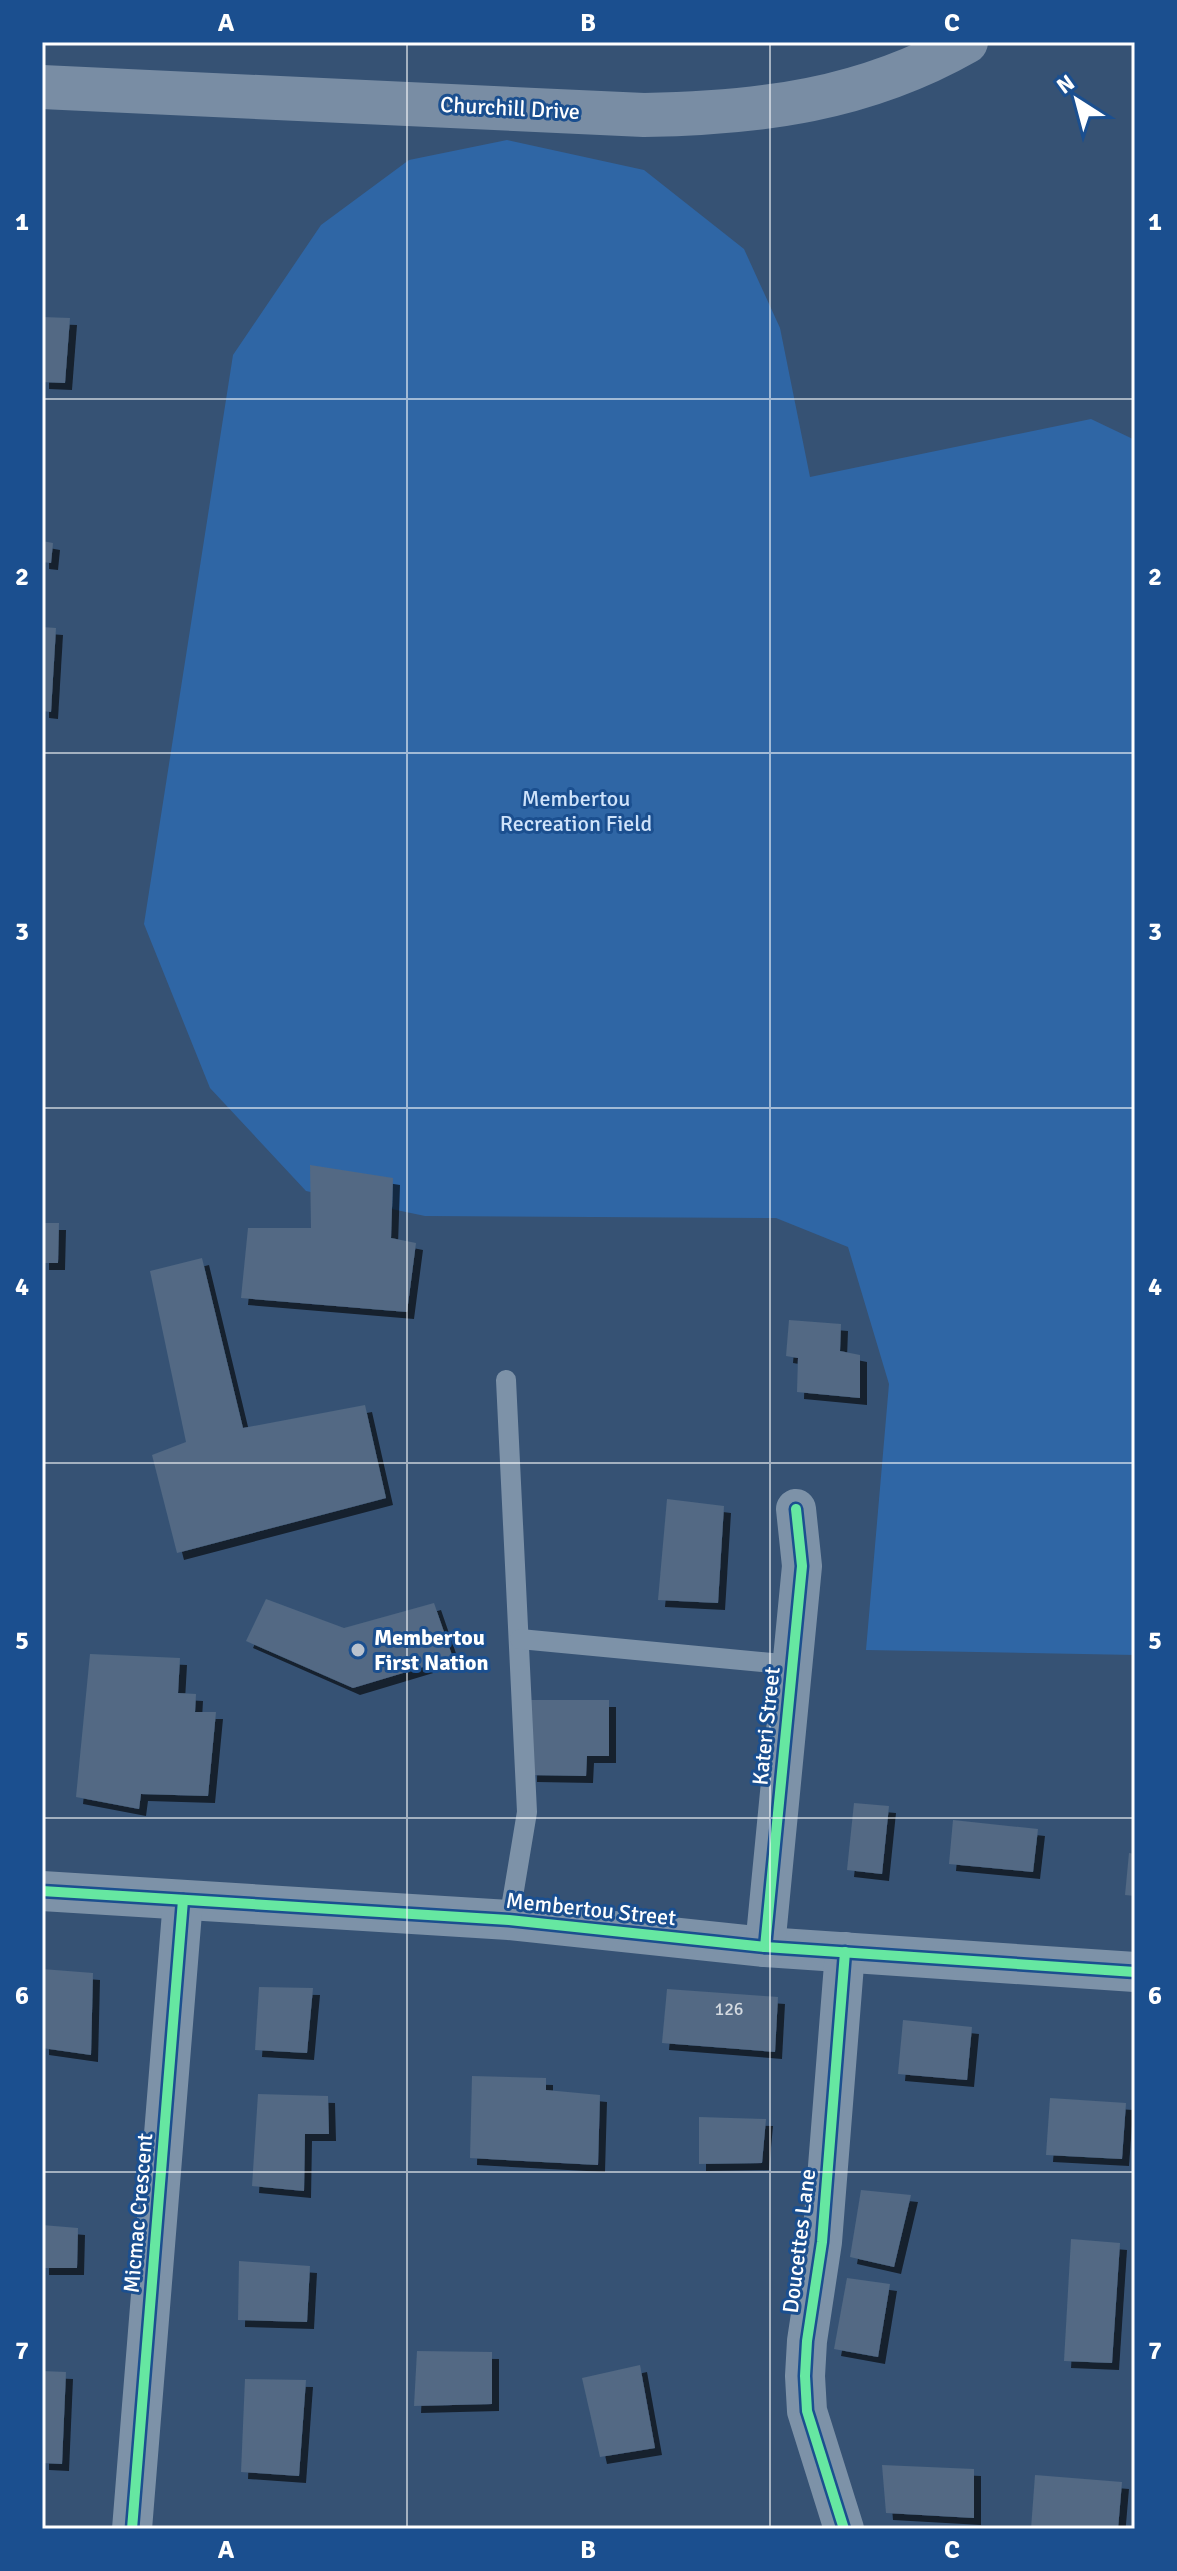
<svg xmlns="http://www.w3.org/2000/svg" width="1177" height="2571" font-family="Signika,sans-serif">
<defs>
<filter id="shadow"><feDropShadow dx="7" dy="7" stdDeviation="0" flood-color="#0009"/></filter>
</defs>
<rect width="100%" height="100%" fill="#365274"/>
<polygon fill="#2f66a5" points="507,140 644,170 744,249 780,328 810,477 1091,419 1135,440 1135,1655 866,1650 889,1384 848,1247 776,1218 425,1216 306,1191 210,1088 144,924 233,355 321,225 409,160"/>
<g fill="#526984" filter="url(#shadow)">
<polygon points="42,317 70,318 65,383 42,382"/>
<polygon points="42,541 53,543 51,563 42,562"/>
<polygon points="42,627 56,628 51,712 42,711"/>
<polygon points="310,1165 393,1178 391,1238 416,1243 407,1312 241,1298 248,1228 311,1228"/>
<polygon points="42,1223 59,1223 58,1263 42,1263"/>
<polygon points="202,1258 243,1428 365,1405 386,1498 177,1553 152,1455 186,1442 150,1271"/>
<polygon points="789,1320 841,1324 840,1351 860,1355 860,1398 797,1392 798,1358 786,1356"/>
<polygon points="667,1499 724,1506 718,1603 658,1600"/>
<polygon points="266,1599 344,1628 434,1603 453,1658 353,1688 246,1641"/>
<polygon points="90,1654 180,1658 178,1693 196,1694 195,1712 216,1712 208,1796 141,1794 139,1809 76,1797"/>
<polygon points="531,1700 609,1700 609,1756 587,1756 586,1776 530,1775"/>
<polygon points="854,1803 889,1806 882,1874 847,1870"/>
<polygon points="953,1820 1038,1829 1033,1872 949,1864"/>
<polygon points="1129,1853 1135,1854 1135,1896 1125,1895"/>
<polygon points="42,1969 93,1973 91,2055 42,2048"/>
<polygon points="259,1987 313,1988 307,2053 255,2050"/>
<polygon points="667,1989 778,1997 775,2052 662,2043"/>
<polygon points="903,2020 972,2027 967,2080 898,2074"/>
<polygon points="472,2076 546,2078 546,2090 600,2095 598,2165 470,2158"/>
<polygon points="258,2094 328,2096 329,2134 305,2134 304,2191 252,2186"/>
<polygon points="1050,2098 1126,2103 1122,2159 1046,2155"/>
<polygon points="699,2117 766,2119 762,2163 699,2164"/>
<polygon points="861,2190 911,2195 894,2267 850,2257"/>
<polygon points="42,2225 78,2228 77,2268 42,2268"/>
<polygon points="1071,2239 1120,2243 1112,2363 1064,2361"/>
<polygon points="239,2261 310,2266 307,2322 238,2320"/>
<polygon points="847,2278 890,2284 878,2357 834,2349"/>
<polygon points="417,2351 492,2352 492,2404 414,2406"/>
<polygon points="640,2365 655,2448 600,2457 582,2378"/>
<polygon points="42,2371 66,2372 62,2464 42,2463"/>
<polygon points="245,2379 306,2380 299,2476 241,2472"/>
<polygon points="882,2465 974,2469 974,2518 886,2513"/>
<polygon points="1035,2475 1122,2482 1118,2529 1031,2529"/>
</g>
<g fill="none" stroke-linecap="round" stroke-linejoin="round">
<g stroke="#7d92a8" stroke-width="20">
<polyline points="506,1380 527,1812 509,1920"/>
<polyline points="520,1639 792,1665"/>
</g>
<g stroke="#7d92a8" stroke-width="40">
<polyline points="42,1891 509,1920 765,1947 1135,1972"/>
<polyline points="765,1947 802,1566 796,1509"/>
<polyline points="132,2529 183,1900"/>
<polyline points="844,2529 807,2411 805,2376 807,2341 822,2242 845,1952"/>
</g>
<path stroke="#798da4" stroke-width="44" d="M42,87L644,115C760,113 864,100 966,42"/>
<g stroke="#1b4f8f" stroke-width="15">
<g id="cycleway">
<polyline points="42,1891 509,1920 765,1947 1135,1972"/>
<polyline points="765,1947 802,1566 796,1509"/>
<polyline points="132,2529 183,1900"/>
<polyline points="844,2529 807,2411 805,2376 807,2341 822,2242 845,1952"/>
</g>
</g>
<use href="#cycleway" stroke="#66e7a1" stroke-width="10"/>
</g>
<path fill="none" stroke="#fff" stroke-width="2" stroke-opacity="0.55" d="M407,42V2529M770,42V2529M42,399H1135M42,753H1135M42,1108H1135M42,1463H1135M42,1818H1135M42,2172H1135"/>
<circle fill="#b9c2ce" stroke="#1b4f8f" stroke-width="3" cx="358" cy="1650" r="8"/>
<g text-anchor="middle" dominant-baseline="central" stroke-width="6" stroke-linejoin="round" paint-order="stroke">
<g font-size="18" fill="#d4dae0">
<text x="729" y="2009">126</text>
</g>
<g font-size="22" fill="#fff" stroke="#1b4f8f">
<text transform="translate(510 108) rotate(3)">Churchill Drive</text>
<text transform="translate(766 1726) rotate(-84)">Kateri Street</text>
<text transform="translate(591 1909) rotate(6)">Membertou Street</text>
<text transform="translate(138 2213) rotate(-85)">Micmac Crescent</text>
<text transform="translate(799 2241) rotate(-83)">Doucettes Lane</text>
</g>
<g font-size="22" fill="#cfe3fa" stroke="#1b4f8f">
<text x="576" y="798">Membertou<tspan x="576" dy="25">Recreation Field</tspan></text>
</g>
<g font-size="22" font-weight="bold" fill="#fff" stroke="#1b4f8f" text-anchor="start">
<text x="374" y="1637">Membertou<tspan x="374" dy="25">First Nation</tspan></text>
</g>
</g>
<rect width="1177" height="2571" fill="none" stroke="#1b4f8f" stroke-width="88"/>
<g transform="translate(1077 100) rotate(324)" stroke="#1b4f8f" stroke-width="6" paint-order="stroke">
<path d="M0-6L14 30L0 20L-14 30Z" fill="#ffffff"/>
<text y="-12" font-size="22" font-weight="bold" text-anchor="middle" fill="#ffffff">N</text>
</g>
<rect x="44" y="44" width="1089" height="2483" fill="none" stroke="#fff" stroke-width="3"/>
<g font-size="26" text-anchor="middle" font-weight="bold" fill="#fff">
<text x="226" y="31">A</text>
<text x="588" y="31">B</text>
<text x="952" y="31">C</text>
<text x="22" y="230">1</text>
<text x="1155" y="230">1</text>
<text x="22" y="585">2</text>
<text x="1155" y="585">2</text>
<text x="22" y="940">3</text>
<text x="1155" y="940">3</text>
<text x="22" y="1295">4</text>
<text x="1155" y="1295">4</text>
<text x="22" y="1649">5</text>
<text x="1155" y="1649">5</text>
<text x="22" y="2004">6</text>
<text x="1155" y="2004">6</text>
<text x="22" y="2359">7</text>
<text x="1155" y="2359">7</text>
<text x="226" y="2558">A</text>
<text x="588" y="2558">B</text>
<text x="952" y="2558">C</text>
</g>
</svg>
